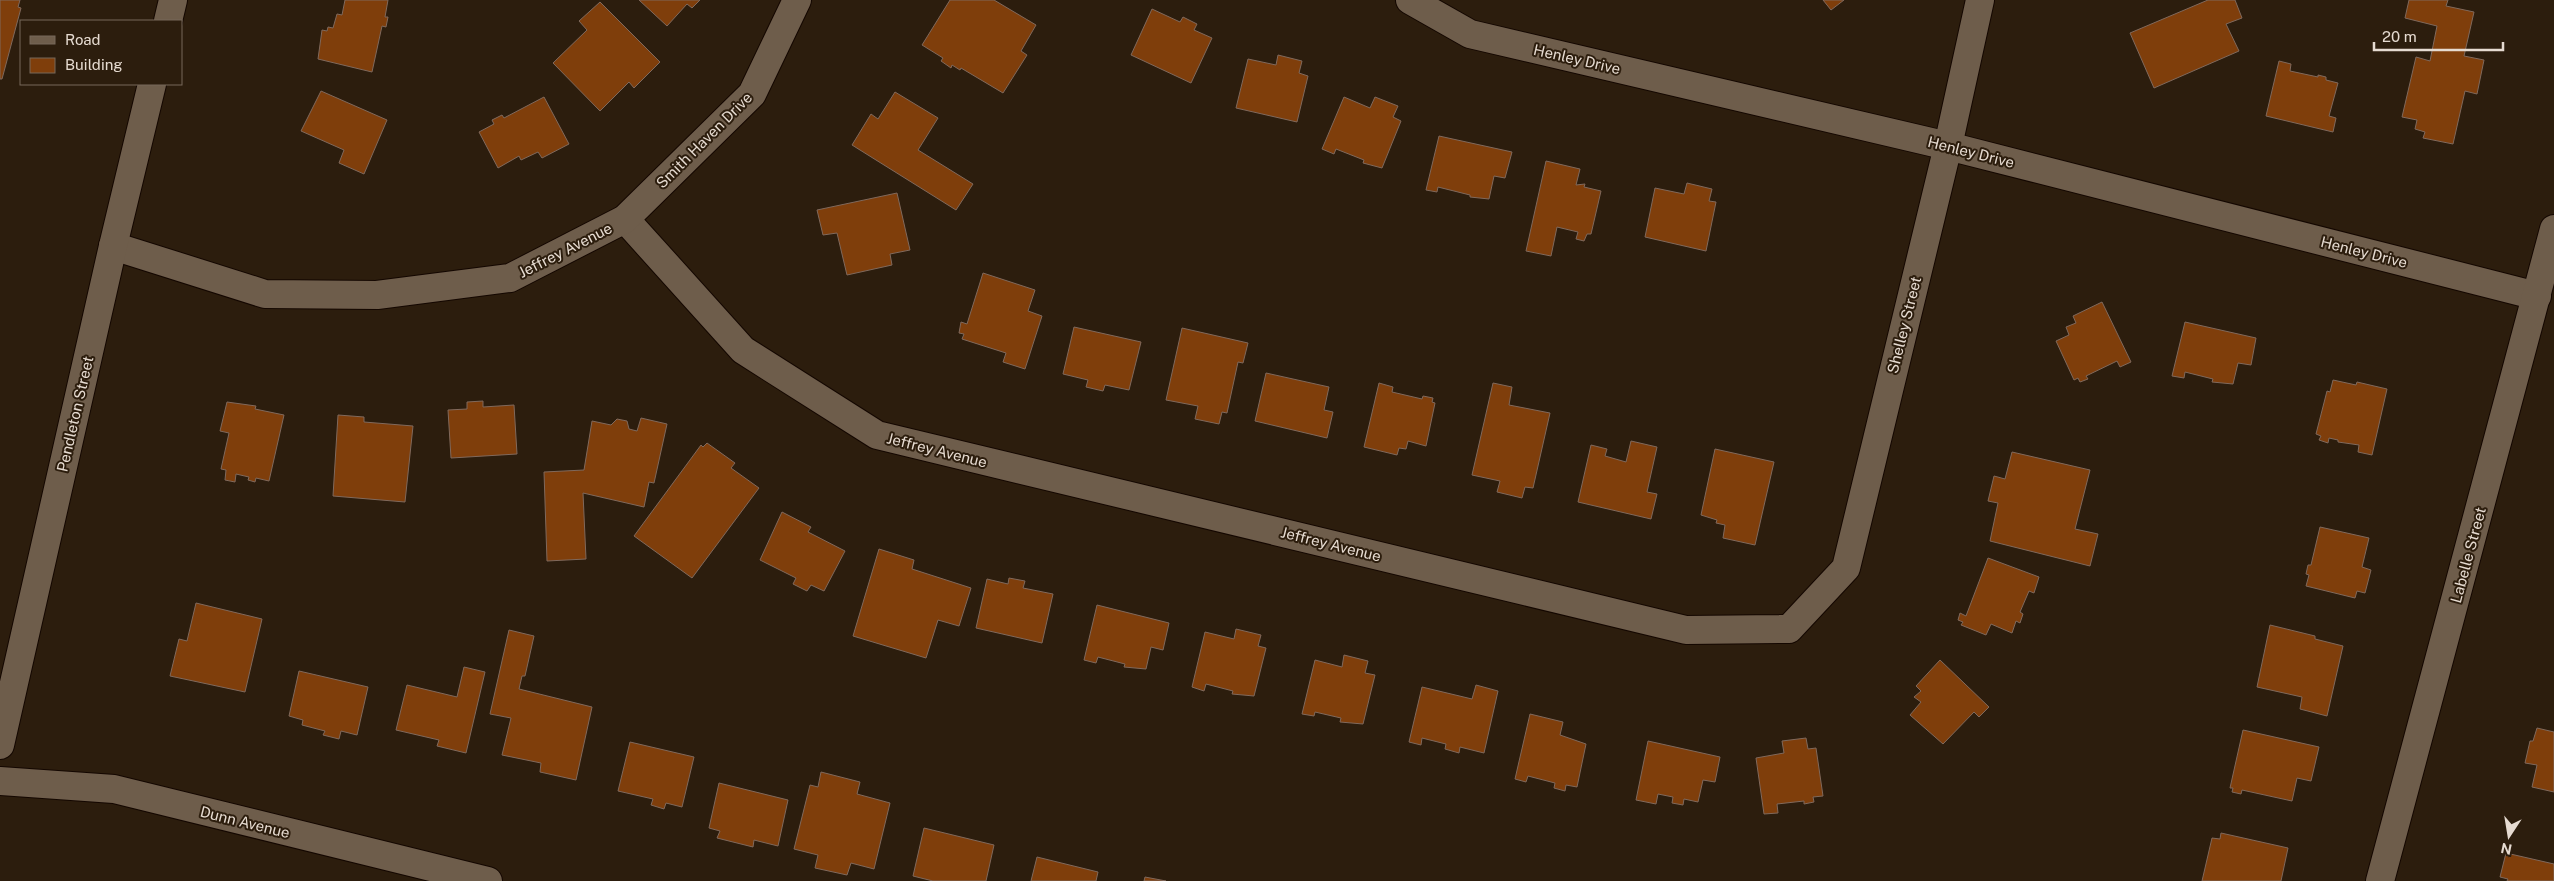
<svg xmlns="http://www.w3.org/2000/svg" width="2554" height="881" font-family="'Public Sans',sans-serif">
<rect width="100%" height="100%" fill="#2c1d0d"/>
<g fill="#7f3e0b" stroke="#80695c">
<polygon points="0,0 20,0 18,7 21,8 2,79 0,79"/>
<polygon points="345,0 388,0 385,17 388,17 386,27 382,26 372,72 318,59 322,30 327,31 328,27 333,28 337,14 342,15"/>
<polygon points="639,0 700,0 692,8 687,4 667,26"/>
<polygon points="950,0 994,0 1036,25 1021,51 1027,55 1003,93 961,68 960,70 952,65 951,68 941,61 943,58 922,45"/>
<polygon points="1823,0 1844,0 1831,10"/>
<polygon points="2208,0 2235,0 2242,18 2226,24 2239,51 2154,88 2130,33"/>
<polygon points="2409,0 2448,0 2446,6 2474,12 2464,56 2484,60 2477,94 2465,91 2453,144 2423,138 2425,132 2415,129 2417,120 2402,117 2416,57 2430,61 2437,26 2405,18"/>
<polygon points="600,2 660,62 634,88 629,82 600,111 553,63 587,30 579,21"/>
<polygon points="1152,9 1180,22 1183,17 1197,24 1194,30 1212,38 1191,83 1131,55"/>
<polygon points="1278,55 1302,61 1299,73 1308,76 1297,122 1236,108 1248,59 1276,65"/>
<polygon points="2279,61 2291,64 2290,71 2318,77 2318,75 2326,77 2326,80 2338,83 2329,116 2336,118 2333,132 2266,116"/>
<polygon points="321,91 387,120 364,174 339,163 344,150 301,131"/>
<polygon points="895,92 938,118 918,150 973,184 956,210 852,145 871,114 878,119"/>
<polygon points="544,97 569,144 542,158 538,152 521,160 519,156 498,168 479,132 494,124 492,120 502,115 504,118"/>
<polygon points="1344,97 1370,108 1375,97 1398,106 1393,117 1401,121 1382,168 1363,163 1364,160 1336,149 1334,154 1322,149"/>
<polygon points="1439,136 1512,152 1505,178 1494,176 1489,199 1470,197 1470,195 1438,187 1437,192 1426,190"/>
<polygon points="1546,161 1580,169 1576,185 1585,184 1584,187 1601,191 1591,234 1587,234 1584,241 1576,239 1578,232 1557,227 1551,256 1526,251"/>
<polygon points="1687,183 1712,189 1709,201 1716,202 1706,251 1645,237 1655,188 1684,194"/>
<polygon points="897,193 910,250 890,254 892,265 847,275 837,233 823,235 817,210"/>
<polygon points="983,273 1035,290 1028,311 1042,316 1025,369 1003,362 1006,353 962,339 964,334 959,333 961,322 967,324"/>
<polygon points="2102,302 2131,362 2120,367 2117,361 2086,376 2088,379 2080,382 2078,378 2074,380 2056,341 2069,335 2066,327 2076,323 2073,316"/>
<polygon points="2185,322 2256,338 2251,365 2238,363 2233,384 2212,382 2213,379 2185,372 2184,378 2172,376"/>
<polygon points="1074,327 1141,342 1129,390 1105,385 1103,391 1086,387 1088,380 1063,374"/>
<polygon points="1182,328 1248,343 1243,363 1238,362 1227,413 1222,412 1219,424 1195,419 1198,406 1166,400"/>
<polygon points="1266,373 1329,387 1324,410 1333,412 1327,438 1255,421"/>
<polygon points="2333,380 2356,385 2357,382 2387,389 2372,455 2358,452 2359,445 2338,442 2338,440 2329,438 2328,443 2319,440 2321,436 2316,434 2327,391 2330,392"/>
<polygon points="1379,383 1393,387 1392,392 1422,399 1423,396 1433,398 1432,402 1435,403 1426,446 1408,441 1406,449 1399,448 1397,455 1364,447"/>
<polygon points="1493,383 1512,387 1509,405 1550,413 1533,488 1525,487 1522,498 1497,492 1500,481 1472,475"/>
<polygon points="483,401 483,407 514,405 517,454 451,458 448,410 467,409 467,402"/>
<polygon points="227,402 256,406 255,409 284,415 269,481 256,478 255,482 248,480 249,477 236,474 235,482 225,480 226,470 221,469 229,433 220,431"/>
<polygon points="338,415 364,417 364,422 413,426 405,502 333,496"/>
<polygon points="641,418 667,424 654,483 649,482 644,507 583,493 586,559 547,561 544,472 584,470 592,421 611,425 617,419 627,421 629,429 637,431"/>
<polygon points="1631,441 1657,447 1647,492 1657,494 1651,519 1578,502 1591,445 1607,449 1605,456 1626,462"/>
<polygon points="707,443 735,463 731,468 759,488 692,578 634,536 701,445 703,447"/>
<polygon points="1715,449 1774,462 1755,545 1723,538 1725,525 1716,523 1717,520 1701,515"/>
<polygon points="2012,452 2090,470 2075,529 2098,534 2090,566 1990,541 1998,503 1988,501 1994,476 2005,479"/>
<polygon points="782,512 811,527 808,532 845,551 824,591 811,585 807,591 793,584 796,578 760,560"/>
<polygon points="2320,527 2369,538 2362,567 2371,570 2365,593 2357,591 2355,598 2306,586 2309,575 2306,574 2308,565 2311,565"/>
<polygon points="879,549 914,560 912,569 971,588 959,626 938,620 926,658 853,636"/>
<polygon points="1988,558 2039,577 2034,593 2029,591 2020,612 2023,614 2020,623 2016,621 2012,633 1991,624 1986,635 1961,625 1963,622 1958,620 1960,613 1966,616"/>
<polygon points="1009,578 1025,581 1023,588 1053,594 1042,643 976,628 987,579 1008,584"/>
<polygon points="196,603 262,619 245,692 170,676 179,639 187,641"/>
<polygon points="1097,605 1169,623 1163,650 1151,647 1146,669 1124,667 1125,664 1098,657 1096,663 1084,660"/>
<polygon points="2270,625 2315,636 2315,639 2343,646 2327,716 2300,709 2302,697 2257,687"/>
<polygon points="1236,629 1261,635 1258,646 1266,648 1254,696 1232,694 1233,691 1206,684 1204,691 1192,687 1205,632 1234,639"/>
<polygon points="509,630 534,636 525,676 522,676 519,689 592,707 576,780 540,772 541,763 502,755 511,718 490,714"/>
<polygon points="1344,655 1368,661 1365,673 1375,675 1363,724 1340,722 1341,718 1315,712 1314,716 1302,714 1315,660 1342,667"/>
<polygon points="1940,660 1989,707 1979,717 1974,712 1943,744 1910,715 1921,702 1914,697 1921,691 1916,686"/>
<polygon points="464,667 485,672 466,753 437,746 439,740 396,730 407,685 457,697"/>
<polygon points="299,671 368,687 357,735 341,731 339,739 323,735 325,731 302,725 303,720 289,716"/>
<polygon points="1476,685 1498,691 1484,753 1460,747 1459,753 1445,749 1446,744 1422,738 1421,745 1409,742 1422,687 1472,699"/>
<polygon points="1530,714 1563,722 1560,735 1586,744 1577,787 1566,785 1565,791 1554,788 1555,783 1528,776 1526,782 1515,779"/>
<polygon points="2537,728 2554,732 2554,792 2532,787 2537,765 2525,763 2530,741 2533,741"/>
<polygon points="2243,730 2319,747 2311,781 2297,778 2292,801 2242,790 2241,794 2232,792 2233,788 2230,788"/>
<polygon points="1806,738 1808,749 1816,748 1823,796 1813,797 1814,802 1804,804 1804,801 1777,804 1778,813 1764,814 1756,758 1784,753 1782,741"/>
<polygon points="1648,741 1720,757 1715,782 1703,780 1698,802 1684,799 1683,805 1672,803 1673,797 1658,794 1656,804 1636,800"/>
<polygon points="630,742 694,757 682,807 666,803 664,809 651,805 653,799 618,791"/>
<polygon points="821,772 860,782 857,794 890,803 874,869 851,863 847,875 815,868 818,855 794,849 810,785 818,787"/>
<polygon points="719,783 788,800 778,846 754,840 753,847 717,838 720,831 709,828"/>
<polygon points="924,828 994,845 986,881 933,881 913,876"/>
<polygon points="2221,833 2288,848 2281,881 2202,881 2212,838 2220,839"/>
<polygon points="2506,853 2554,864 2554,881 2507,881 2508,879 2500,877"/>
<polygon points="1037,857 1098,872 1096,881 1031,881"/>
<polygon points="1145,877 1166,881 1144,881"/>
</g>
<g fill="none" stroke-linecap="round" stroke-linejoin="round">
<g stroke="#140700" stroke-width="30">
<g id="street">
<polyline points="1410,0 1470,34 1948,146 2537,296"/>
<polyline points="625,219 743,350 877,435 1686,630 1789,629 1846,568 1948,146 1980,0"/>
<polyline points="113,246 265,294 377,295 510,278 625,219 752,94 797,0"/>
</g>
</g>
<g stroke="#140700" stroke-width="30">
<g id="secondary">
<polyline points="168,21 173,0"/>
<polyline points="0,745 113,246 152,84"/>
<polyline points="0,781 114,789 488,881"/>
<polyline points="2380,881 2554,229"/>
</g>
</g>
<use href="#street" stroke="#6e5d4b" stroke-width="28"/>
<use href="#secondary" stroke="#6e5d4b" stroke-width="28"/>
</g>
<g text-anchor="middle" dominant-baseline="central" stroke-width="4" stroke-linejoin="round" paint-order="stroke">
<g font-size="15" fill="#e6dbd1" stroke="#2c1d0d">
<text transform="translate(1577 59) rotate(13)">Henley Drive</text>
<text transform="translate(704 140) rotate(-45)">Smith Haven Drive</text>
<text transform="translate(1971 152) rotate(14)">Henley Drive</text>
<text transform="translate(565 250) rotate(-27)">Jeffrey Avenue</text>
<text transform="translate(2364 252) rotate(14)">Henley Drive</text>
<text transform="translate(1904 325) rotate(-76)">Shelley Street</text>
<text transform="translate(75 414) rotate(-77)">Pendleton Street</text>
<text transform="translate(937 450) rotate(14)">Jeffrey Avenue</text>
<text transform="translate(1331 544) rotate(14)">Jeffrey Avenue</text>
<text transform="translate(2468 555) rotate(-75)">Labelle Street</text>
<text transform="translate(245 822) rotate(14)">Dunn Avenue</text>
</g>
</g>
<rect x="20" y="20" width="162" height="65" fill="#2c1d0d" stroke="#76695b"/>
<rect x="30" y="36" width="25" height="8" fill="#6e5d4b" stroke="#76695b"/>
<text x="65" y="45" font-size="15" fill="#e6dbd1">Road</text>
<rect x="30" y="58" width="25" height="15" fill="#7f3e0b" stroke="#76695b"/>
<text x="65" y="70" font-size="15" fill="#e6dbd1">Building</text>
<g transform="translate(2509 836) rotate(192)" stroke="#2c1d0d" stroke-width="4" paint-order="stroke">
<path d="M0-4L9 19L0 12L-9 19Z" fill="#e6dbd1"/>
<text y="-8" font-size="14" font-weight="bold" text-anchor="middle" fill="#e6dbd1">N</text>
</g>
<path d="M2374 42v8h129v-8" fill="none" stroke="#e6dbd1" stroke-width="2.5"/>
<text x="2382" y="42" font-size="15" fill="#e6dbd1" stroke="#2c1d0d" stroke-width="4" paint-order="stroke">20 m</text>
</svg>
